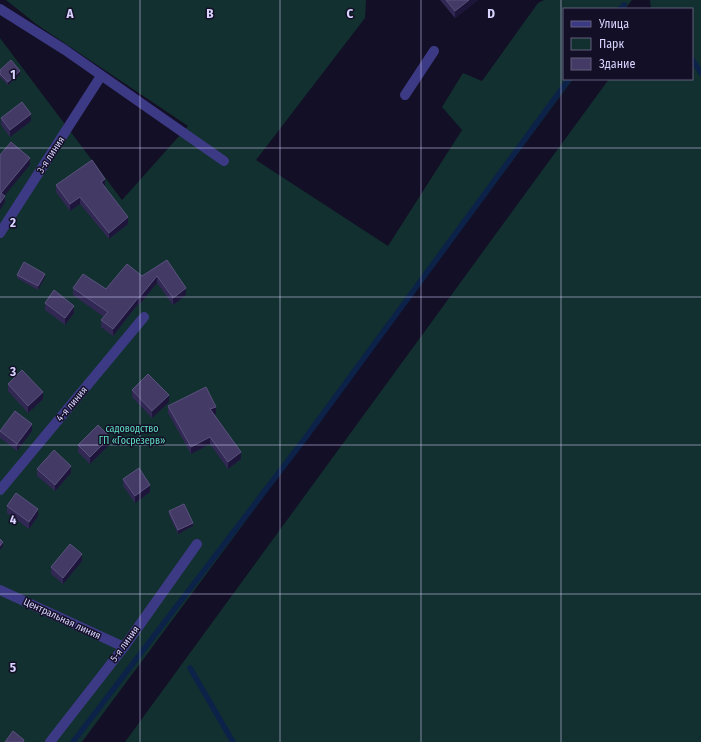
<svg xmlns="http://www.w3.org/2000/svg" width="701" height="742" font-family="'Fira Sans Condensed',sans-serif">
<rect width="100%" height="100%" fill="#130f26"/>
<g fill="#12302f">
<polygon points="6,0 366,0 365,18 256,160 388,246 462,130 442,107 463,73 482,81 538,3 544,0 632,0 625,9 564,9 564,79 573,79 82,742 0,742 0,38 122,200 188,126 36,24"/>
<polygon points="650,0 701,0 701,742 125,742 609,79 692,79 692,9 651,9"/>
</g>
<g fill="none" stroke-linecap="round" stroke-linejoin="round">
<g stroke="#0c2248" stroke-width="5.5">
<polyline points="620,9 624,5"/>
<polyline points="692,59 701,73"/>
<polyline points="190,668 233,742"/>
<polyline points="73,742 306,437 569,79"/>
</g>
<g stroke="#3d3a85" stroke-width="10">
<polyline points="0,9 65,50 224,161"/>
<polyline points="405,95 434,51"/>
<polyline points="0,233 101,76"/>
<polyline points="0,490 144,317"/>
<polyline points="0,590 124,647"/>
<polyline points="50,742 124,647 197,544"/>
</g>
</g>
<g fill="#312854">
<polygon points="440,0 478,0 455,18"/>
<polygon points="0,70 20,74 8,85 0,77"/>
<polygon points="1,118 31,121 10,137 1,125"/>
<polygon points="56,185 105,185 104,186 128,224 109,239 80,204 70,211 56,192"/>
<polygon points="167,260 186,295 173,305 157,283 139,305 138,304 113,336 101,327 101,320 104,317 73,295 73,288 106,289 142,276"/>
<polygon points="17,275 45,277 38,290 17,278"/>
<polygon points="45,303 74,313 65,325 45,310"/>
<polygon points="8,384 43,399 28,413 8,391"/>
<polygon points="132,390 169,402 152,418 132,397"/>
<polygon points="168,406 216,414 214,414 241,459 228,469 210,444 191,454 168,413"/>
<polygon points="0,431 32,431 17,451 0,438"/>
<polygon points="110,444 90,464 78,452 78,445"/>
<polygon points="37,469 71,473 55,491 37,476"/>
<polygon points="123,479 150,492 135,503 123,486"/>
<polygon points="7,506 38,516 29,529 7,513"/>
<polygon points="169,511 193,526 178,534 169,515"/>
<polygon points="82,561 63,584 51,574 51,567"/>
</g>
<g fill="#1d163a">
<polygon points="469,0 478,0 455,18 455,11"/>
<polygon points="20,71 20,74 8,85 8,82"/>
<polygon points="31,114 31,121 10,137 10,130"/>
<polygon points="30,158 30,165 1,200 1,193"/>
<polygon points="105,179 105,185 101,189 101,182"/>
<polygon points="5,196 5,202 0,210 0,203"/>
<polygon points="80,197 80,204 70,211 70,204"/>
<polygon points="128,217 128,224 109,239 109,233"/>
<polygon points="45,274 45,277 38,290 38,286"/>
<polygon points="157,276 157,283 139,305 139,298"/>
<polygon points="186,288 186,295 173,305 173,298"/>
<polygon points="138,298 138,304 113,336 113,329"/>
<polygon points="74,306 74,313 65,325 65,318"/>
<polygon points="43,392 43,399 28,413 28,406"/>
<polygon points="169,395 169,402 152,418 152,411"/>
<polygon points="216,407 216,414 210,416 210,409"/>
<polygon points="32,424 32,431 17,451 17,444"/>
<polygon points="110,437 110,444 90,464 90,457"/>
<polygon points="210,437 210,444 191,454 191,447"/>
<polygon points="241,452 241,459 228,469 228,462"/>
<polygon points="71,466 71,473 55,491 55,485"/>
<polygon points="150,485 150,492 135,503 135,496"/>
<polygon points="38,509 38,516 29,529 29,522"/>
<polygon points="193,523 193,526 178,534 178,530"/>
<polygon points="3,542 3,546 0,550 0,546"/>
<polygon points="82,554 82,561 63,584 63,578"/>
</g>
<g fill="#433a66" stroke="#5a527e">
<polygon points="446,0 469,0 455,11"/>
<polygon points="11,60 20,71 8,82 0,74 0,70"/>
<polygon points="22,102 31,114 10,130 1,118"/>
<polygon points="11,142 30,158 1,193 5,196 0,203 0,155"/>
<polygon points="92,160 105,179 101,182 128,217 109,233 80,197 70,204 56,185"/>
<polygon points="167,260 186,288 173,298 157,276 139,298 138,298 113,329 101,320 108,312 73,288 83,274 106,289 127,264 142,276"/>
<polygon points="24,262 45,274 38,286 17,275"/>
<polygon points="54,290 74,306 65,318 45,303"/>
<polygon points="22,370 43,392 28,406 8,384"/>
<polygon points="148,374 169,395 152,411 132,390"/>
<polygon points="206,387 216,407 210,409 241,452 228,462 210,437 191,447 168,406"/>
<polygon points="15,411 32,424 17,444 0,431"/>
<polygon points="98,425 110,437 90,457 78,445"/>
<polygon points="54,450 71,466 55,485 37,469"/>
<polygon points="139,468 150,485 135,496 123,479"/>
<polygon points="16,493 38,509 29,522 7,506"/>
<polygon points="184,504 193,523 178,530 169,511"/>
<polygon points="0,539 3,542 0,546"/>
<polygon points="70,544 82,554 63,578 51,567"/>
<polygon points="13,731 24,740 23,742 5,742"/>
</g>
<path fill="none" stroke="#d9d4ff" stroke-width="1" stroke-opacity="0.55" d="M140,0V742M280,0V742M421,0V742M561,0V742M0,148H701M0,297H701M0,445H701M0,594H701"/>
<g text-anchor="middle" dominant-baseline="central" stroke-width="3" stroke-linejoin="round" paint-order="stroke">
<g font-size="10" fill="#d9d4ff" stroke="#130f26">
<text transform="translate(51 155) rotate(-57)">3-я линия</text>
<text transform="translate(72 404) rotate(-50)">4-я линия</text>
<text transform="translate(62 619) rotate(25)">Центральная линия</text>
<text transform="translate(125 644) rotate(-54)">5-я линия</text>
</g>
<g font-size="10" fill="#5fe0c0" stroke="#130f26">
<text x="132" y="429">садоводство<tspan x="132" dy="12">ГП «Госрезерв»</tspan></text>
</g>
</g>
<g font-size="13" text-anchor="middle" font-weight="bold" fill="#d9d4ff" stroke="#130f26" stroke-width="3" stroke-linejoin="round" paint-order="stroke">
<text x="70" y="18">A</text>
<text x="210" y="18">B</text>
<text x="350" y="18">C</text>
<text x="491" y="18">D</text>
<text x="13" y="79">1</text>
<text x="13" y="227">2</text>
<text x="13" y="376">3</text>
<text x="13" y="524">4</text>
<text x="13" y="672">5</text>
</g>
<rect x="563" y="8" width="130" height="72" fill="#130f26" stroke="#625e7d"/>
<rect x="571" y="21" width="20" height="6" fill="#3d3a85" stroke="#625e7d"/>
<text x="599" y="28" font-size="12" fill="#d9d4ff">Улица</text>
<rect x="571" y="38" width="20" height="12" fill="#12302f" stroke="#625e7d"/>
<text x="599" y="48" font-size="12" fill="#d9d4ff">Парк</text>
<rect x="571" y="58" width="20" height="12" fill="#433a66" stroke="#625e7d"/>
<text x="599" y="68" font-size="12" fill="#d9d4ff">Здание</text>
</svg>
